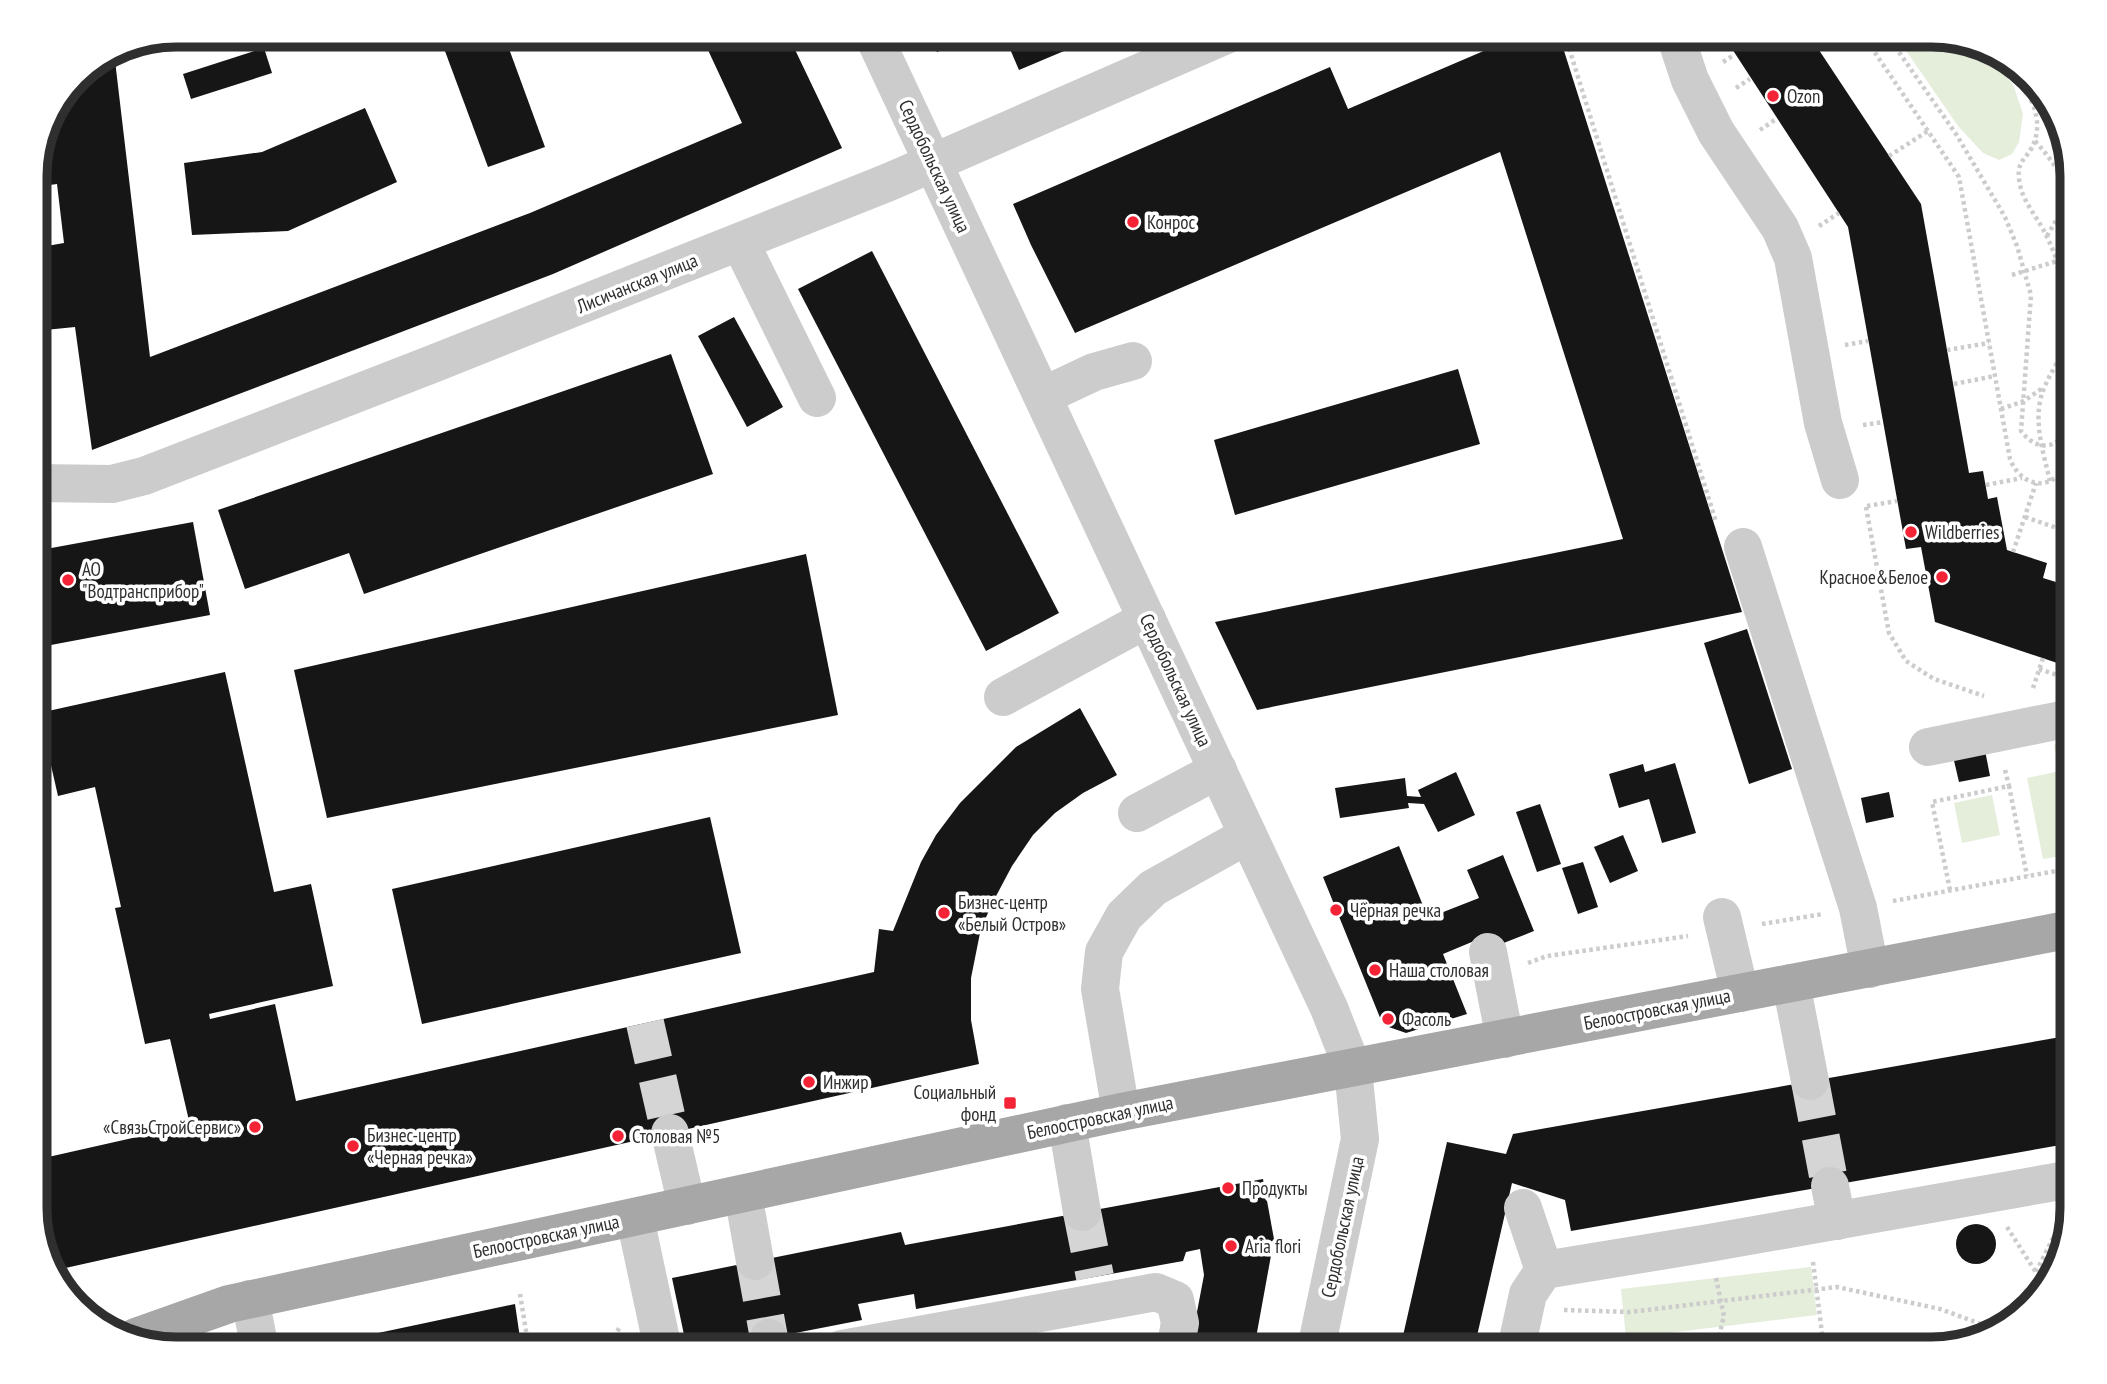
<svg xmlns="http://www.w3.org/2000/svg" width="2107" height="1384" font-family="'PT Sans Narrow',sans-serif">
<rect width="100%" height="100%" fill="#fff"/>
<g fill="#e5eddb">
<polygon points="1909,35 1931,35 1980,50 2013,84 2023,114 2019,142 2012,154 1999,160 1983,153 1958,126 1907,52 1905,40"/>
<polygon points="2062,740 2072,743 2072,854 2043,859 2027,778 2060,771 2054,746 2056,741"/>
<polygon points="1992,795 2000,835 1962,843 1954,803"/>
<polygon points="1811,1267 1817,1315 1626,1338 1621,1289"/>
</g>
<g fill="#161616">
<polygon points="439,35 504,35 545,147 488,167"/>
<polygon points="701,35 788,35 842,148 553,274 92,450 75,327 35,331 35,248 64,243 57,184 35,187 35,167 46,122 77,76 114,52 150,357 530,213 742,123"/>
<polygon points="929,35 974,35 937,52"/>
<polygon points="1004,35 1102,35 1019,70"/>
<polygon points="1521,35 1559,35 1742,612 1257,710 1215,622 1623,539 1500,152 1075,333 1031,245 1013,204 1330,67 1348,109"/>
<polygon points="1723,35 1809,35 1921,204 1969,473 1983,471 1988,499 1997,497 2007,550 2047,563 2043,578 2072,587 2072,668 1935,622 1921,547 1906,549 1848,227"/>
<polygon points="264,48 272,73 191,99 183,74"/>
<polygon points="365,108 397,182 288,231 192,235 184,163 262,152"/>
<polygon points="872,251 1059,613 986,651 798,289"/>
<polygon points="734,317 783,407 747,427 698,336"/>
<polygon points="671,354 713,474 364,594 349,553 245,589 218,510"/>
<polygon points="1458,369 1480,444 1235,515 1214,440"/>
<polygon points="193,522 210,615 35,648 35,551"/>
<polygon points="806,554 838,715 327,818 294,670"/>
<polygon points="1747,629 1792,769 1749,784 1704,643"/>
<polygon points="225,672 274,892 311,884 333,986 209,1014 210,1019 275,1004 296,1101 874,972 879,929 893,931 921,862 936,835 960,803 1016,747 1080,708 1117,775 1083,793 1055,813 1033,835 1012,866 995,898 981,928 971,978 971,1020 979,1064 52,1271 35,1217 35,1160 190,1125 170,1039 145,1044 115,908 121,907 95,787 58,796 39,713"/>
<polygon points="1984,745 1990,776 1959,782 1952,752"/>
<polygon points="1675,763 1696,833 1662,843 1649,799 1619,808 1609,774 1643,764 1645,772"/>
<polygon points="1456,772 1475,815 1438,832 1424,804 1408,803 1409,808 1340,818 1335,788 1405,778 1407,796 1421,797 1418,790"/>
<polygon points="1889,792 1894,817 1866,823 1861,798"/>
<polygon points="1540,804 1561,864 1537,872 1516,812"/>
<polygon points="710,817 741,953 422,1024 392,889"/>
<polygon points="1623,835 1638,871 1610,883 1594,847"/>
<polygon points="1399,846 1428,918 1479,898 1467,870 1503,855 1534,931 1496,946 1491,934 1443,954 1467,1014 1406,1033 1383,1025 1323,877"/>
<polygon points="1583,862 1598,907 1578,914 1562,868"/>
<polygon points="2072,1035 2072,1143 1571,1231 1565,1200 1512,1183 1474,1349 1400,1349 1447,1142 1506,1154 1513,1134"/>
<polygon points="1263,1179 1274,1239 1254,1349 1190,1349 1204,1275 1200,1249 1186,1252 1183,1261 916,1309 914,1294 858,1304 862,1320 713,1349 687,1349 672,1278 901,1232 905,1245"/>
<circle cx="1976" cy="1244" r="20"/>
<polygon points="515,1304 520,1338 533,1336 543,1349 335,1349 331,1343"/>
</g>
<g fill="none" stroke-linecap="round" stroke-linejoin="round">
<g stroke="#d5d5d5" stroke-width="38" stroke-dasharray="38 19" stroke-linecap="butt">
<polyline points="645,1023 670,1133"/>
<polyline points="1810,1081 1830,1186"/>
<polyline points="1082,1212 1095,1277"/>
<polyline points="755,1261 769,1338"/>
</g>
<g stroke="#ccc" stroke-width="4.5" stroke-dasharray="3.5 3.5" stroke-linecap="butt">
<polyline points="1565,35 1716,522"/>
<path d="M1863,35L1959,177L2010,459C2018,480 2041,493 2060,474C2066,468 2069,457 2072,449"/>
<path d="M1887,35L1956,134L2005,217L2017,246L2031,295L2021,431C2032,446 2051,453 2064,434C2068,428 2070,419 2072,412"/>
<polyline points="1811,39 1817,35"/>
<path d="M1998,55C2018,77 2045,108 2035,140C2028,162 2013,158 2021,189C2026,206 2040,221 2047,237C2060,264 2069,295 2072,325"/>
<polyline points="1723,62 1734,55"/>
<polyline points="1736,88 1750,79"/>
<polyline points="2033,104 2051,103"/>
<polyline points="1760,130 1776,119"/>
<path d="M2035,141C2052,160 2064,177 2072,201"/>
<polyline points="1889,156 1928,131"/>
<polyline points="2055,162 2068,160"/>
<polyline points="2072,224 2065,236 2072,268"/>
<polyline points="1819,226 1839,213"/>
<polyline points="2047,236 2057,219 2072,209"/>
<polyline points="2012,275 2057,261"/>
<polyline points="1845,345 1868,341"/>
<polyline points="1947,350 1989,343"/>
<polyline points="1954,384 1995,376"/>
<polyline points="2001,409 2024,401 2044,387"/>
<polyline points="1863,425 1883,422"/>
<path d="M2050,481C2043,451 2031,416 2045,386C2053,367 2065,352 2072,333"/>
<polyline points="1986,485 2022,478"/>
<polyline points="1867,506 1897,501"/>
<polyline points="1866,507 1889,633 1906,661 1934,679 1984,696"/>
<polyline points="2025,517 2072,533"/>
<polyline points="2013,552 2036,483"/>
<polyline points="2067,586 2072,572"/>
<polyline points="2039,669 2072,680"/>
<polyline points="2033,688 2043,658"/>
<polyline points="2005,770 2009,786"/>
<polyline points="1950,890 1932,802 2009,786 2027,876"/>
<polyline points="1893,901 2072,868"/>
<polyline points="1762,924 1823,914"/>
<polyline points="1528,963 1547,956 1688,936"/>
<polyline points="2007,1227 2046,1288"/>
<polyline points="1813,1262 1824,1349"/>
<polyline points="2036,1272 2062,1220"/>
<polyline points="1716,1278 1724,1316 1716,1349"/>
<polyline points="520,1294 527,1337"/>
<polyline points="1564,1310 1630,1312 1837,1287 1940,1309 2000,1331"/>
<polyline points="606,1349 620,1327"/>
</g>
<g stroke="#ccc" stroke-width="38">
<polyline points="873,35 1329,1008 1353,1069 1360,1139 1316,1349"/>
<polyline points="1675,35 1690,80 1716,132 1780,228 1793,258 1823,423 1840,480"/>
<polyline points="740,242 817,398"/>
<polyline points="1043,396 1094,372 1133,361"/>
<polyline points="35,483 112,484 144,476 435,363 889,182 1226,35"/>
<polyline points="1743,547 1858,908 1870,969"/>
<polyline points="1003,697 1147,619"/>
<polyline points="1928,747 2061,720 2072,724"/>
<polyline points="1137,813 1218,770"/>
<polyline points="1722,917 1740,993"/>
<polyline points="1488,952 1505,1039"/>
<polyline points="1791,983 1810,1081"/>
<polyline points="1121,1112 1100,989 1104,952 1124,916 1153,888 1248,835"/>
<polyline points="1067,1123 1082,1212"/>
<polyline points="670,1133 687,1206"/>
<polyline points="1830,1186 1837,1221"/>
<polyline points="743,1194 755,1261"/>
<polyline points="1523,1208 1544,1270"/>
<polyline points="635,1218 663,1349"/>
<polyline points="1544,1270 1709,1243 2072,1179"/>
<polyline points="250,1299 260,1349"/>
<polyline points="769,1338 771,1349"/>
<polyline points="842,1349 1156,1292 1175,1300 1180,1323 1175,1349"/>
<polyline points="1516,1349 1528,1294 1544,1270"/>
</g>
<polyline stroke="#a7a7a7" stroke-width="38" points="136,1337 229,1304 1121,1112 2072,929"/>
</g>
<g fill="#f42336" stroke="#fff" stroke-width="2.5">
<circle cx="1773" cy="96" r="7"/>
<circle cx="1133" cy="222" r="7"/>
<circle cx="1911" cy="532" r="7"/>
<circle cx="1942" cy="577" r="7"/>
<circle cx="68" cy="580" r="7"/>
<circle cx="1336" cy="910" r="7"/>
<circle cx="944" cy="913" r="7"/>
<circle cx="1375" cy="970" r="7"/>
<circle cx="1388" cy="1019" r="7"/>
<circle cx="809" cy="1082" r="7"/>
<rect x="1003" y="1096" width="14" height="14" rx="3.5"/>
<circle cx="255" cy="1127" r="7"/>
<circle cx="618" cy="1136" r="7"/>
<circle cx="353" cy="1146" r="7"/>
<circle cx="1228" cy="1188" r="7"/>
<circle cx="1231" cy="1246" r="7"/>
</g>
<g text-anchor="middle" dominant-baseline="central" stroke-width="7" stroke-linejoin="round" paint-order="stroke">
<g font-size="19" fill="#2f2f2f" stroke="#fff" text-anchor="start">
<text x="1787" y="96">Ozon</text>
<text x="1147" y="222">Конрос</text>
<text x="1925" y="532">Wildberries</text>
<text x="82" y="569">АО<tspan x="82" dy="22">"Водтрансприбор"</tspan></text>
<text x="1928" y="577" text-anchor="end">Красное&amp;Белое</text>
<text x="958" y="902">Бизнес-центр<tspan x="958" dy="22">«Белый Остров»</tspan></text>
<text x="1350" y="910">Чёрная речка</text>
<text x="1389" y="970">Наша столовая</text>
<text x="1402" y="1019">Фасоль</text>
<text x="823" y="1082">Инжир</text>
<text x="996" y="1092" text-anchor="end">Социальный<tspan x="996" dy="22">фонд</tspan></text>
<text x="241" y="1127" text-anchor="end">«СвязьСтройСервис»</text>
<text x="367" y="1135">Бизнес-центр<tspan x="367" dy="22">«Черная речка»</tspan></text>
<text x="632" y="1136">Столовая №5</text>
<text x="1242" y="1188">Продукты</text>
<text x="1245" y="1246">Аria flori</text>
</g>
<g font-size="19" fill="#2f2f2f" stroke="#fff">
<text transform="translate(935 166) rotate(65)">Сердобольская улица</text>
<text transform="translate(637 283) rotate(-22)">Лисичанская улица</text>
<text transform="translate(1176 680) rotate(65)">Сердобольская улица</text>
<text transform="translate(1657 1009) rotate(-11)">Белоостровская улица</text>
<text transform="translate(1100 1117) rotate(-12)">Белоостровская улица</text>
<text transform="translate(1342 1227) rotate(-78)">Сердобольская улица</text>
<text transform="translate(546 1236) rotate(-12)">Белоостровская улица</text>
</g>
</g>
<path d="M0 0H2107V1384H0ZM176 47H1931A129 129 0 0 1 2060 176V1208A129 129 0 0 1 1931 1337H176A129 129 0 0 1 47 1208V176A129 129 0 0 1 176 47Z" fill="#fff" fill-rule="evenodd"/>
<path fill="none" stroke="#2f2f2f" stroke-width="9" d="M176 47H1931A129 129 0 0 1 2060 176V1208A129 129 0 0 1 1931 1337H176A129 129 0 0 1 47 1208V176A129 129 0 0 1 176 47Z"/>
</svg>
